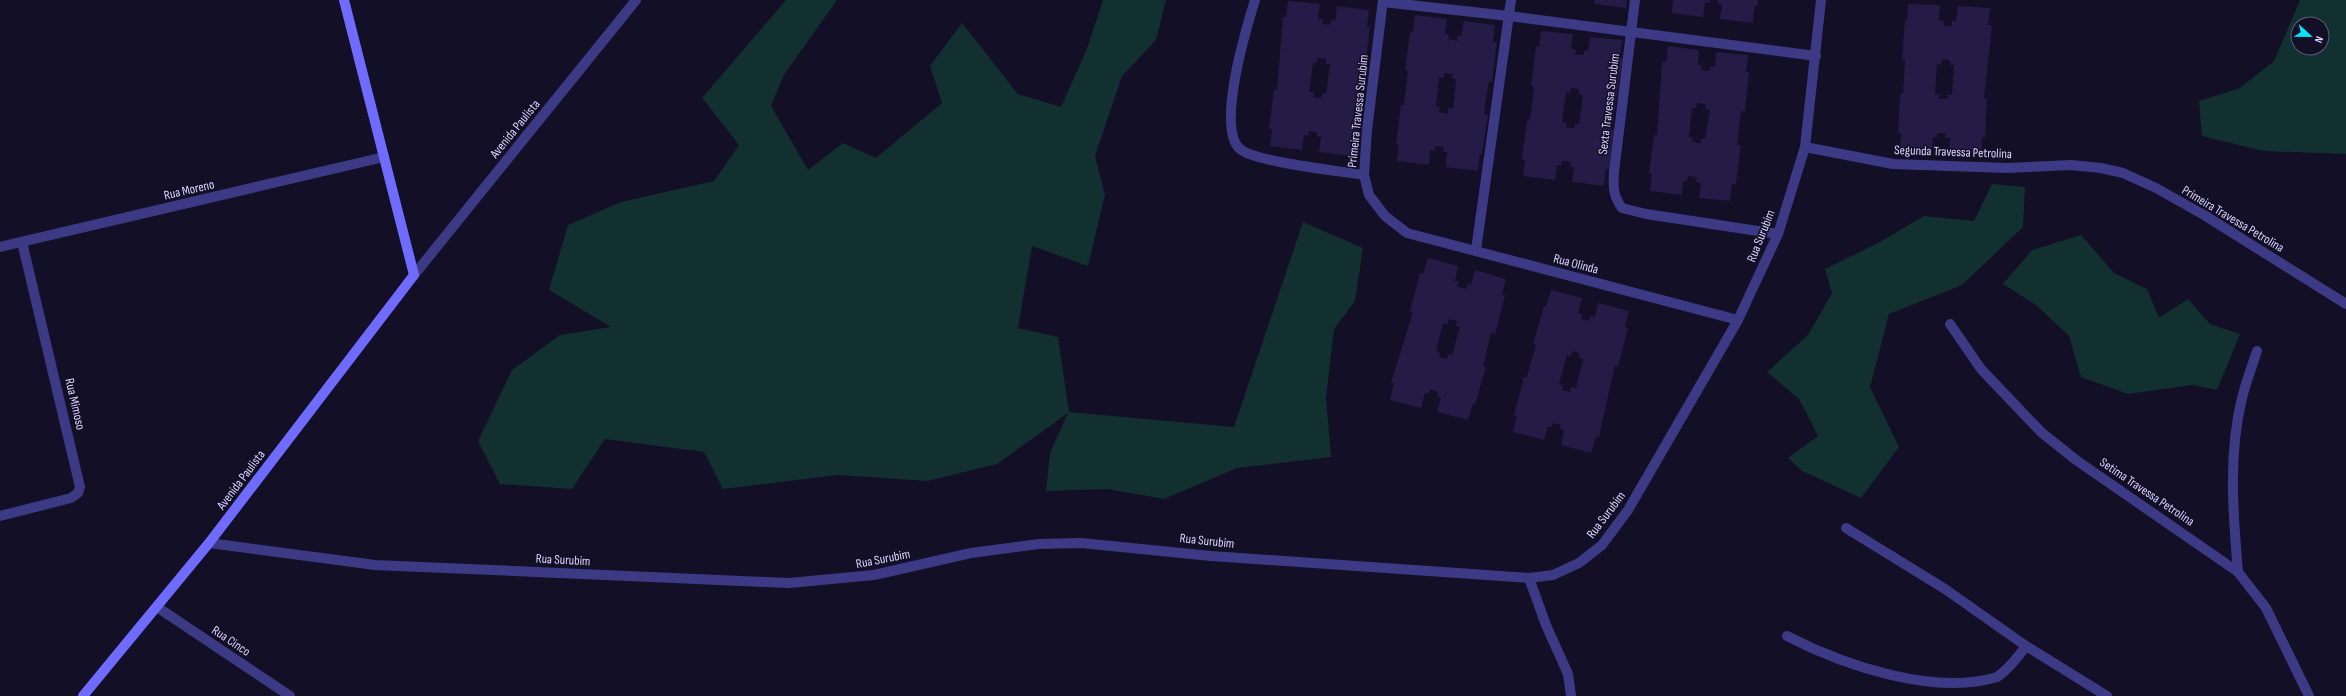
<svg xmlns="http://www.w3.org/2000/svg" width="2346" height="696" font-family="'Sofia Sans Condensed',sans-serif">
<rect width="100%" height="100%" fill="#130f26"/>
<g fill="#12302f" fill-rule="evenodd">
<polygon points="786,0 837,0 784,75 771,106 808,170 843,143 876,158 942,103 930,66 962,23 1018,94 1061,107 1086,51 1103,0 1166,0 1156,40 1122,76 1095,156 1105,195 1088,266 1032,246 1018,328 1058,337 1069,412 1234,427 1303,222 1363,248 1355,301 1334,329 1326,397 1331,457 1237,468 1164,499 1108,489 1046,491 1050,453 1068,413 997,464 927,481 838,475 723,489 704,452 605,439 572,489 500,484 478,441 512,370 560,335 611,327 549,290 568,225 621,202 714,181 739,145 702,98"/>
<path d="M2300,0H2346V154L2263,151L2202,136L2199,101L2240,88L2274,61ZM2298,24H2322V48H2298Z"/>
<polygon points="1992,184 2025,187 2023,227 1962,285 1889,314 1870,387 1899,447 1861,498 1802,471 1788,458 1818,436 1799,399 1767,372 1808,335 1832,293 1825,269 1880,242 1924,216 1974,221"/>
<polygon points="2081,235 2114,273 2147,289 2159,318 2188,299 2210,324 2240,334 2217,390 2192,385 2128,394 2081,377 2069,336 2036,305 2003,284 2032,250"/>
</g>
<g fill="#241b47" fill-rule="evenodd">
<polygon points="1595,0 1627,0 1626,8 1594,4"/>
<polygon points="1673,0 1710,0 1710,3 1705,2 1703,17 1672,13"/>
<polygon points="1718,0 1758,0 1757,6 1754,6 1753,23 1720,19 1722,4 1718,4"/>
<path d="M1288,1L1320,4L1318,19H1323L1322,24L1330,25L1331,20L1335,21L1337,6L1369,10L1367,27H1370L1365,66H1362L1356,139H1353L1351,156L1319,152L1321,137L1317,136V132L1309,131L1308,136L1304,135L1302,150L1270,146L1272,129H1269L1274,90H1277L1283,17H1286ZM1318,58L1326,59V64H1330L1326,94L1322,93L1321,98L1313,97L1314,92H1309L1313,63L1317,62Z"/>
<path d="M1908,4L1940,5L1939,20L1944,21V26H1952V21H1956L1958,6L1990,8L1988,25L1992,26L1984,98H1987L1985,138L1982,137L1981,155L1949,153L1950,138H1945L1946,133H1937V137H1933L1932,152L1900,150L1901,133H1898L1900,94H1903L1905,60H1902L1905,20L1907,21ZM1942,59L1950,60V65H1954L1952,95L1948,94V99H1939V94H1935L1937,64H1941Z"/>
<path d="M1415,15L1447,19L1445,34H1449L1448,39L1457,41V36H1461L1464,21L1495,25L1493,42H1497L1492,82L1489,81L1486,98L1484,114L1488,115L1482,154H1480L1478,171L1446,167L1447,152H1443L1444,147L1435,146V151L1430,150L1429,165L1397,161L1399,145L1396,144L1401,105H1404L1408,71H1405L1410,32H1413ZM1444,73L1453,74L1452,79H1456L1453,109L1448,108V114L1439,112L1440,107H1436L1439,77L1444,78Z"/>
<path d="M1541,31L1573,34L1571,49L1576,50L1575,55H1584V51H1588L1590,37L1622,40L1620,57L1623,58L1611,130H1614L1609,170L1606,169L1604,186L1572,182L1574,167H1570L1571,162L1562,161L1561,166L1557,165L1555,180L1523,176L1525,160L1522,159L1527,120L1530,121L1534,87L1531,86L1536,47H1539ZM1571,88L1579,89V94L1583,95L1579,124H1575V128H1566L1567,123L1562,122L1566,92L1570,93Z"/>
<path d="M1668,46L1699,50L1698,65H1702L1701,70L1710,71V66L1715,67L1716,52L1748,55L1746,72H1749L1745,112L1741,111L1737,145H1741L1736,184H1732L1730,201L1699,198L1701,183L1696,182L1697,177L1688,176L1687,181H1683L1682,195L1650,191L1652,174H1649L1654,135H1657L1662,62H1666ZM1697,103L1706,104L1705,109L1710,110L1705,139H1701V143L1692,142L1693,138L1689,137L1692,108H1696Z"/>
<path d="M1428,258L1458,266L1455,281H1459L1457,286L1466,289L1467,284L1471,285L1475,270L1506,279L1502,295H1505L1495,334L1491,333L1483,366L1486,367L1475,405L1473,404L1468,420L1437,412L1441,398L1437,396L1438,392L1430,389L1429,394L1425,393L1421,408L1390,400L1394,383H1391L1413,312L1410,311L1420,273L1423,274ZM1449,319L1457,321L1456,326L1460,327L1452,355L1448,354L1447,359L1439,357L1440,352L1436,351L1443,323L1448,324Z"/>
<path d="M1551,290L1582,298L1578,313L1582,314L1581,319L1589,321L1590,316L1595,317L1598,303L1629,311L1625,327L1628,328L1618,367L1615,365L1599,437H1596L1591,453L1561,445L1564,431L1560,429L1561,425L1553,423L1552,427L1548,426L1544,440L1513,432L1517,416L1514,415L1524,377H1527L1536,345L1533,344L1544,306L1546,307ZM1572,351L1580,353L1579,358L1583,359L1576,388L1571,387L1570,392L1562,390L1563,385L1559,384L1567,355L1571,356Z"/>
</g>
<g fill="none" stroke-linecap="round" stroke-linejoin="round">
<g stroke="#3d3a85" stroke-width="10">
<path d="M1255,0C1246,29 1217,125 1239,148C1252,162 1341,171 1364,175"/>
<polyline points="1383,0 1367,130 1364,175 1369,195 1385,216 1407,233 1738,320"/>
<path d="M1635,0L1614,172C1613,186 1613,196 1622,208L1646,214L1778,234"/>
<polyline points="1383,2 1509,16 1816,56"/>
<polyline points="1805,147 1893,164 2007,168 2071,165 2101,168 2123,173 2156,188 2204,215 2346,304"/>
<polyline points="0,247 384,157"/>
<polyline points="1476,250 1511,0"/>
<polyline points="414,275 636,0"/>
<polyline points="1950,324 1981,369 2041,432 2076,460 2238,572 2266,608 2309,696"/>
<polyline points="0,516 71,498 78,493 80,487 22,242"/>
<polyline points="1846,528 1945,589 2026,646 2107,696"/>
<path d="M2238,572C2233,514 2228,455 2242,398C2246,382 2252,366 2257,351"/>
<polyline points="1529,578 1546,625 1568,674 1571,696"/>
<polyline points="157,607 290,696"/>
<path d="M1787,636C1845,666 1935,696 1997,677C2009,669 2018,657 2026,646"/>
</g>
<polyline stroke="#3d3a85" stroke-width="10" points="209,543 375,565 789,583 874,575 971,553 1039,544 1081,543 1211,556 1529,578 1553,575 1579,563 1602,545 1628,510 1738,320 1778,234 1805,147 1821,0"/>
<polyline stroke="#6f6bff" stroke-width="10" points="83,696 209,543 414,275 344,0"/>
</g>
<g text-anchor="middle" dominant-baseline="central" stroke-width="3" stroke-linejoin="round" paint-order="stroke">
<g font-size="13" fill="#d9d4ff" stroke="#130f26">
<text transform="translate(1609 104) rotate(-83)">Sexta Travessa Surubim</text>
<text transform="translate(1358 111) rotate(-84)">Primeira Travessa Surubim</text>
<text transform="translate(515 129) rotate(-51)">Avenida Paulista</text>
<text transform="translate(1953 152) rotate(2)">Segunda Travessa Petrolina</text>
<text transform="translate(189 190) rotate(-13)">Rua Moreno</text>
<text transform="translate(2233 219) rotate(31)">Primeira Travessa Petrolina</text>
<text transform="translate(1761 236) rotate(-68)">Rua Surubim</text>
<text transform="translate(1576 264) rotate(15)">Rua Olinda</text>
<text transform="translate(75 404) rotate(77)">Rua Mimoso</text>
<text transform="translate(241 480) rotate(-53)">Avenida Paulista</text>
<text transform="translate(2147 492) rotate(34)">Setima Travessa Petrolina</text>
<text transform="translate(1606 515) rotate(-53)">Rua Surubim</text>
<text transform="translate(1207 541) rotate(6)">Rua Surubim</text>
<text transform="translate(883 559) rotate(-11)">Rua Surubim</text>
<text transform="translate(563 560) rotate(3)">Rua Surubim</text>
<text transform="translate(231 641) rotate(34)">Rua Cinco</text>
</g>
</g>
<g transform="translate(2310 36) rotate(112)"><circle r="19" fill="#130f26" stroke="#625e7d"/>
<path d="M0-3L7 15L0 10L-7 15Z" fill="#00e5ff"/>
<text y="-6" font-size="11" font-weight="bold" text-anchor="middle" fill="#d9d4ff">N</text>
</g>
</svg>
